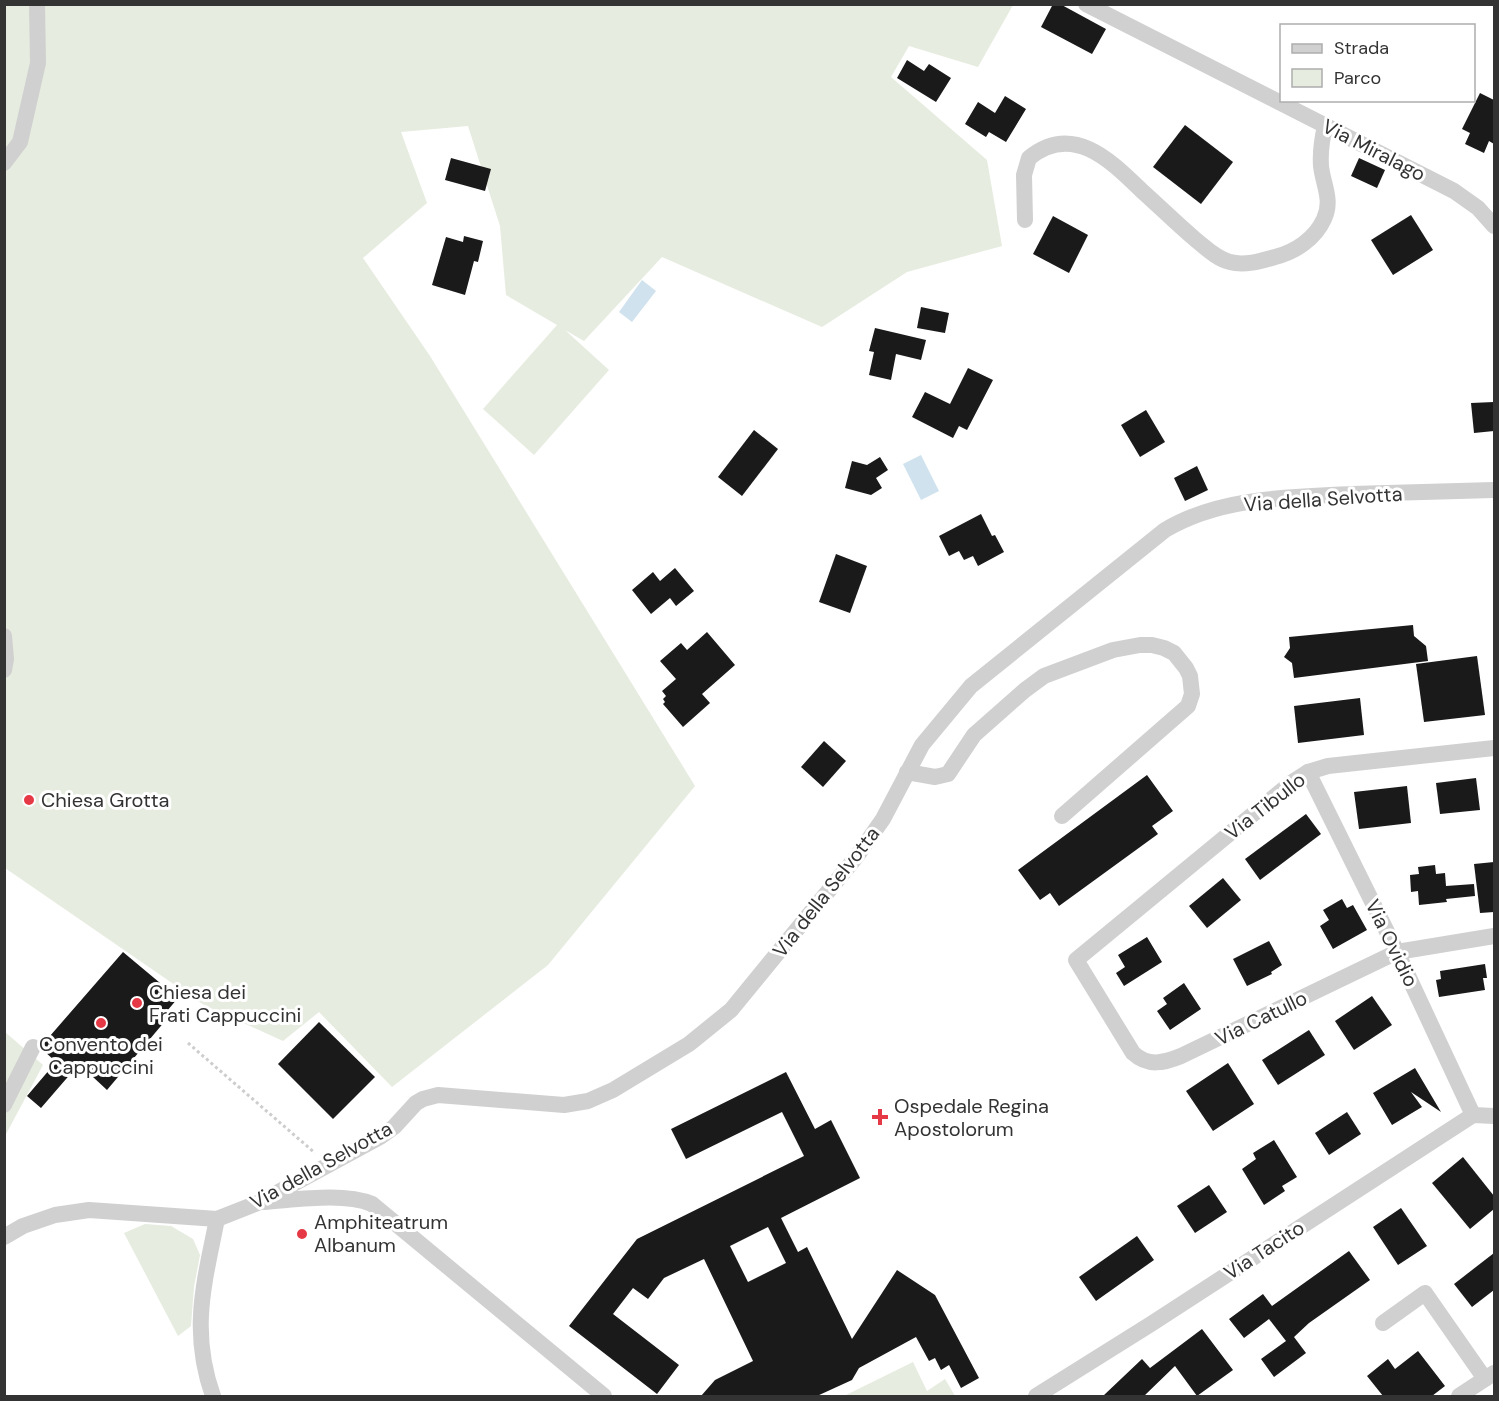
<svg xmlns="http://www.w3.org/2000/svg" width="1499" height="1401" font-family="'DM Sans',sans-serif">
<rect width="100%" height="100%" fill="#fff"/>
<g fill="#e6ecdf">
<polygon points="5,5 1013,5 978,67 909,46 891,77 987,160 1002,246 907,272 822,327 662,257 584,341 565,330 609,370 534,455 483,409 557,325 506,295 500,226 468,126 401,132 427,203 363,258 430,356 695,786 548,965 392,1087 319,1012 283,1041 204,1005 5,868"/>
<polygon points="5,1032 43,1065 5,1136"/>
<polygon points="145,1224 171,1226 193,1239 200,1255 194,1287 191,1326 178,1336 124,1233"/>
<polygon points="913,1362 927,1391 945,1379 955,1396 844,1396"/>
</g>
<g fill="#cfe2ee">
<polygon points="642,280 656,291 632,322 619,312"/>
<polygon points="921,455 939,491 921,500 903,464"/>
</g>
<g fill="#1a1a1a" fill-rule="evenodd">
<polygon points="1053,4 1060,4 1106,29 1092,54 1041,27"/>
<polygon points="907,60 924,71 929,64 951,78 936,102 897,78"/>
<polygon points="1480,93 1494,100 1494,144 1489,141 1484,153 1465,144 1470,133 1462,129"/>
<polygon points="1005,96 1026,109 1006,142 989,132 986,137 965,124 978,102 995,113"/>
<polygon points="1185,125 1233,162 1201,204 1153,167"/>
<polygon points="451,158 491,169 485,191 445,180"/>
<polygon points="1359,158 1385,170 1377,188 1351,176"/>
<polygon points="1411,215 1433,250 1393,275 1371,240"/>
<polygon points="1053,216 1088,235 1069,273 1033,254"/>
<polygon points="464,236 483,241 478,262 474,261 465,295 432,285 446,237 463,242"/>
<polygon points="921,307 949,313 945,333 917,328"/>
<polygon points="875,328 926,340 921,360 896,354 891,380 869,375 874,352 869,351"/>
<polygon points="968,368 993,380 967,430 959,426 953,438 912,417 925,392 950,404"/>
<polygon points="1494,402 1494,431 1474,433 1471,403"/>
<polygon points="1146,410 1165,442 1140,457 1121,425"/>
<polygon points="754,430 778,449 742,496 718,477"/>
<polygon points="880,457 888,470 876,478 882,488 871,495 845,488 852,461 867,465"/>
<polygon points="1197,466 1208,490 1185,501 1174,478"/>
<polygon points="981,514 992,536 995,535 1004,552 978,566 973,556 964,560 959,551 949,556 939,536"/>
<polygon points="836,554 867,566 850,613 819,602"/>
<polygon points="675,568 694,591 676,606 670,598 651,614 632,590 653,572 660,581"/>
<polygon points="1413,625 1414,636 1426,646 1428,661 1294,678 1292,663 1284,657 1290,648 1289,637"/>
<polygon points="707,632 735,665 702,694 710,703 683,727 663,704 665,702 663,699 666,696 662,691 676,679 660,661 681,643 687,650"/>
<polygon points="1477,656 1485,715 1424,722 1416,664"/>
<polygon points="1360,698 1364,735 1298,743 1294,706"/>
<polygon points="824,741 846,761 823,787 801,767"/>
<polygon points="1147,775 1173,811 1152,826 1158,834 1059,906 1050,893 1040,900 1018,870"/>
<polygon points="1476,778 1480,810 1440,814 1436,783"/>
<polygon points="1407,786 1411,823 1359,829 1354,792"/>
<polygon points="1306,814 1321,834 1260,880 1245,859"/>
<polygon points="1494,862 1494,912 1480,913 1474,864"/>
<polygon points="1435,865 1436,874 1445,873 1446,886 1474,884 1475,896 1446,899 1447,902 1419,905 1418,891 1411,892 1410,875 1419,874 1418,867"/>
<polygon points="1223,878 1241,900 1207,928 1189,906"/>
<polygon points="1342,899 1347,908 1353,905 1367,930 1333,949 1320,926 1329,920 1323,910"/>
<polygon points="1147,937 1162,962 1124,986 1116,973 1125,967 1118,955"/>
<polygon points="1269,941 1282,965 1271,972 1272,974 1247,986 1233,959"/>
<polygon points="123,952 178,998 167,1011 171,1014 107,1090 79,1064 41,1108 27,1096 56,1062 43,1050 43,1044"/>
<polygon points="1485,964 1487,978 1483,978 1485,990 1439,997 1436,980 1441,979 1440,971"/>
<polygon points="1184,983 1201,1009 1170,1030 1157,1011 1167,1004 1163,998"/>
<polygon points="1372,996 1392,1025 1354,1050 1335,1021"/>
<polygon points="319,1022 375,1077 333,1119 278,1064"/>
<polygon points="1309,1030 1325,1055 1278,1085 1262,1060"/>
<polygon points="1228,1063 1254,1104 1213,1131 1186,1091"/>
<polygon points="1415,1068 1441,1112 1411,1092 1422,1107 1392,1125 1373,1093"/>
<path d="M786,1072L815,1129L831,1120L860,1178L781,1218L798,1252L807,1247L852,1339L897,1270L935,1295L979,1378L961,1388L949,1365L941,1370L935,1358L929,1361L916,1337L859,1368L852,1380L817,1396H701L715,1380L753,1361L704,1259L664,1278L648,1299L633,1288L613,1314L679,1365L657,1394L569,1326L637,1239L804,1156L782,1112L686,1159L671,1129ZM768,1227L786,1263L748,1282L730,1246Z"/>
<polygon points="1347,1112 1361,1134 1329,1155 1315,1133"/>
<polygon points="1274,1140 1297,1177 1282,1186 1285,1191 1264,1205 1242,1169 1256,1159 1253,1153"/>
<polygon points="1463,1157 1494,1196 1494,1209 1470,1229 1432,1183"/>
<polygon points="1209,1185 1227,1212 1195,1233 1177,1206"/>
<polygon points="1401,1208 1427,1246 1398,1265 1373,1227"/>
<polygon points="1137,1236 1154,1260 1096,1301 1079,1277"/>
<polygon points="1349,1251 1370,1280 1309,1323 1294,1337 1306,1353 1274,1377 1261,1359 1286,1341 1269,1319 1244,1338 1229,1319 1263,1294 1272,1306"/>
<polygon points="1494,1253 1494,1290 1472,1307 1454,1284"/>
<polygon points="1202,1329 1233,1370 1197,1396 1175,1366 1144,1396 1103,1396 1142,1359 1150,1368"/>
<polygon points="1418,1351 1445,1386 1432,1396 1383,1396 1367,1376 1388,1359 1395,1369"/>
</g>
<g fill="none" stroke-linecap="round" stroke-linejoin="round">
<polyline stroke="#cdcdcd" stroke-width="3" stroke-dasharray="3 3" stroke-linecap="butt" points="188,1043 315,1153"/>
<g stroke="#d0d0d0" stroke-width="16">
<polyline points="1086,4 1454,191 1478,208 1494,226"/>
<polyline points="4,163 20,142 38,63 37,4"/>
<path d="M1025,220L1024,175L1029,158C1073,122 1111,161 1142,191C1160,207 1177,224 1196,240C1206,248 1217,259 1230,262C1244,266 1261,261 1275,257C1295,252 1315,239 1324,219C1333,200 1323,185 1321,166C1320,152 1322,139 1325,126"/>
<polyline points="4,636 6,659 4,670"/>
<path d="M1494,748L1328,766L1308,772L1291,783L1076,960L1133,1053C1148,1067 1164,1063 1181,1056L1397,952L1494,936"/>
<polyline points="907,772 935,777 948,774 974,735 1025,690 1044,676 1113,650 1140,645 1152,645 1164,648 1174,653 1186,668 1190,676 1192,694 1188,706 1062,816"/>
<polyline points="1308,772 1397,952 1473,1115"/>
<polyline points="4,1105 33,1047"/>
<path d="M264,1202C295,1200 343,1192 372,1204L604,1396"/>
<path d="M4,1237L23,1226L55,1215L89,1210L217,1219L260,1202L380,1137L394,1127L416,1103L423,1099L438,1095L564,1105L588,1101L613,1090L689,1044L731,1010L857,856L883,819L922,745L971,686L1165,530C1220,497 1290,497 1352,494C1400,493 1447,491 1494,490"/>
<polyline points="1383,1323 1425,1293 1485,1379"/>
<path d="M213,1396C190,1331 204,1284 217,1219"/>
<polyline points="1036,1396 1151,1324 1473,1115 1494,1116"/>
<polyline points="1459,1396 1494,1373"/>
</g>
</g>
<g fill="#e63946" stroke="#fff" stroke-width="2">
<circle cx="29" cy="800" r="6"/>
<circle cx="137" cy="1003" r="6"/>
<circle cx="101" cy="1023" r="6"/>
<path d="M877 1108h6v6h6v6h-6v6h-6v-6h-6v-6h6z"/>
<circle cx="302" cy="1234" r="6"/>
</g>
<g text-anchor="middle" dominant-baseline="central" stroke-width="6" stroke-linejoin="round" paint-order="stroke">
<g font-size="20" fill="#333" stroke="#fff">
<text transform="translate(1374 150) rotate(27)">Via Miralago</text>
<text transform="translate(1323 499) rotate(-4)">Via della Selvotta</text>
<text transform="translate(1265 806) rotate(-38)">Via Tibullo</text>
<text transform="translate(826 892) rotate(-52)">Via della Selvotta</text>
<text transform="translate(1392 943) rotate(64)">Via Ovidio</text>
<text transform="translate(1261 1018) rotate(-26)">Via Catullo</text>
<text transform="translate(321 1165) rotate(-29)">Via della Selvotta</text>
<text transform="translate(1264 1250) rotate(-33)">Via Tacito</text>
</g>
<g font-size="20" fill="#333" stroke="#fff" text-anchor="start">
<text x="41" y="800">Chiesa Grotta</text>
<text x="149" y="992">Chiesa dei<tspan x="149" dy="23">Frati Cappuccini</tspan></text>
<text x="101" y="1044" text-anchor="middle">Convento dei<tspan x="101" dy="23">Cappuccini</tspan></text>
<text x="894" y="1106">Ospedale Regina<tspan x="894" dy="23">Apostolorum</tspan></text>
<text x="314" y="1222">Amphiteatrum<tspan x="314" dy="23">Albanum</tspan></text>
</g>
</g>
<rect width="1499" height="1401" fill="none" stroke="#333333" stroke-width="12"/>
<rect x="1280" y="24" width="195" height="78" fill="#ffffff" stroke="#adadad" stroke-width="1.5"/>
<rect x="1292" y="44" width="30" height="9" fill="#d0d0d0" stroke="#adadad" stroke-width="1.5"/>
<text x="1334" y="54" font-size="18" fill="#333333">Strada</text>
<rect x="1292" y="69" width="30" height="18" fill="#e6ecdf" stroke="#adadad" stroke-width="1.5"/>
<text x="1334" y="84" font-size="18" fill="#333333">Parco</text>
</svg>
